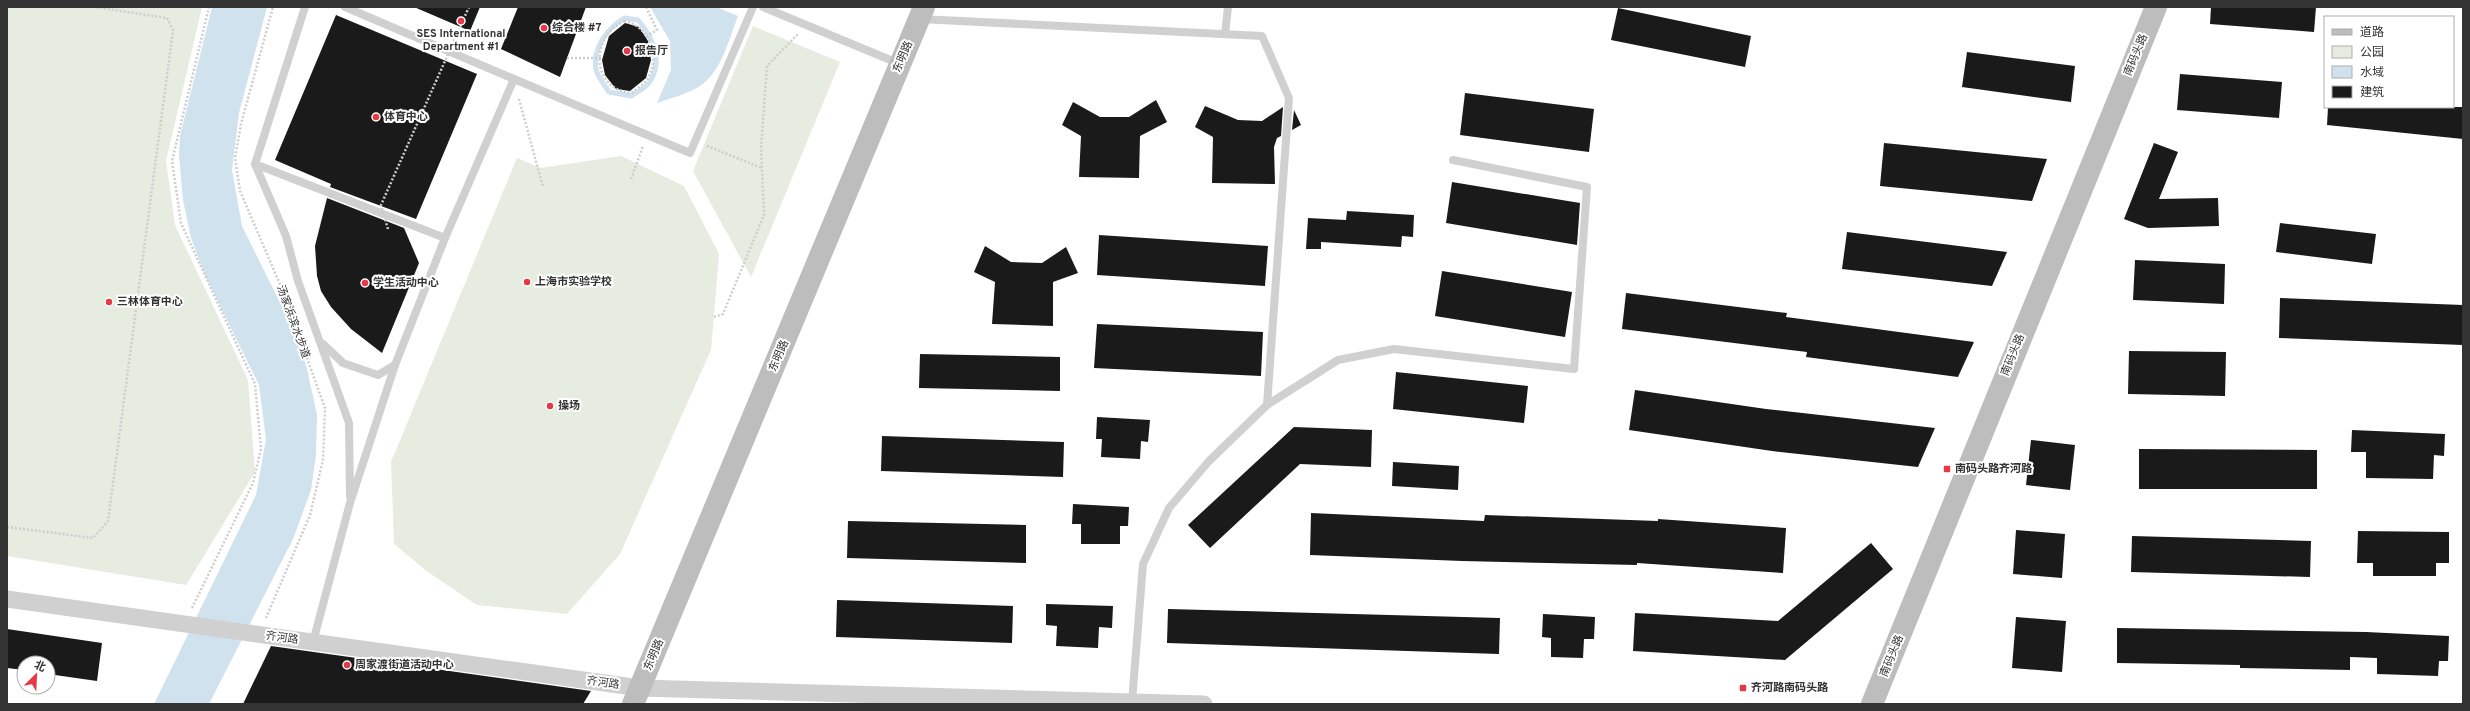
<svg xmlns="http://www.w3.org/2000/svg" width="2470" height="711" font-family="Overpass,'Noto Sans SC',sans-serif">
<rect width="100%" height="100%" fill="#fff"/>
<g fill="#e6ecdf">
<polygon points="7,7 202,7 166,161 175,225 248,380 255,472 186,585 7,556"/>
<polygon points="753,26 840,62 751,277 693,171"/>
<polygon points="621,156 684,186 719,254 711,350 620,554 567,614 477,605 428,572 394,544 391,462 517,158 541,168"/>
</g>
<g fill="#cfe2ee">
<polygon points="212,7 267,7 239,113 232,170 242,226 297,337 307,369 317,415 316,454 311,490 293,539 209,704 154,704 256,495 266,439 259,385 205,275 191,238 183,200 179,155 180,136"/>
<path d="M650,7H716L738,16C730,36 724,62 709,78C697,92 674,97 657,103L671,70L670,41Z"/>
</g>
<g fill="none" stroke-linecap="round" stroke-linejoin="round">
<path stroke="#cfe2ee" stroke-width="5" d="M624,18L638,20C653,38 664,61 649,83C645,88 636,93 631,96L609,92C605,86 598,77 596,70C592,48 607,29 624,18Z"/>
</g>
<g fill="#1a1a1a">
<polygon points="414,7 480,7 470,31"/>
<polygon points="518,7 586,7 560,77 501,49"/>
<polygon points="2211,7 2316,7 2314,32 2210,24"/>
<polygon points="1618,8 1751,36 1745,67 1611,40"/>
<polygon points="336,15 477,74 416,219 330,187 331,184 275,160"/>
<polygon points="625,23 639,27 648,41 651,60 646,78 630,91 616,89 605,75 602,60 609,36"/>
<polygon points="1967,52 2075,66 2071,102 1962,87"/>
<polygon points="2180,74 2282,82 2279,118 2177,110"/>
<polygon points="1465,93 1594,109 1589,152 1460,135"/>
<polygon points="1156,100 1167,122 1140,136 1139,178 1079,177 1081,136 1062,125 1073,102 1100,117 1129,117"/>
<polygon points="1205,106 1238,120 1262,121 1283,107 1281,136 1277,138 1274,147 1275,184 1212,183 1213,137 1195,127"/>
<polygon points="2328,107 2463,107 2463,139 2327,125"/>
<polygon points="1294,110 1301,125 1292,130"/>
<polygon points="1884,143 2047,159 2032,201 1880,186"/>
<polygon points="2154,143 2178,152 2159,199 2218,198 2219,226 2148,228 2124,219"/>
<polygon points="1452,182 1580,203 1577,245 1446,223"/>
<polygon points="327,198 404,228 419,263 382,353 351,329 331,307 321,291 317,276 315,246"/>
<polygon points="1347,211 1414,215 1413,237 1402,236 1401,247 1321,242 1321,249 1306,249 1308,218 1346,220"/>
<polygon points="2280,223 2376,234 2372,264 2276,252"/>
<polygon points="1847,232 2007,252 1992,286 1842,269"/>
<polygon points="1099,235 1268,246 1265,286 1097,275"/>
<polygon points="985,246 1011,262 1042,263 1066,247 1078,273 1053,282 1053,326 992,324 995,282 974,272"/>
<polygon points="2135,260 2225,264 2224,304 2133,300"/>
<polygon points="1442,271 1572,292 1565,337 1435,316"/>
<polygon points="1626,293 1787,313 1786,317 1974,342 1958,377 1806,357 1807,352 1622,329"/>
<polygon points="2280,298 2463,305 2463,345 2279,338"/>
<polygon points="1097,324 1263,332 1261,376 1094,368"/>
<polygon points="2129,351 2226,352 2225,396 2128,394"/>
<polygon points="920,354 1060,357 1060,391 919,388"/>
<polygon points="1396,372 1528,386 1524,423 1393,409"/>
<polygon points="1635,390 1766,409 1935,428 1918,467 1772,451 1629,430"/>
<polygon points="1097,417 1150,420 1148,442 1141,441 1140,459 1101,457 1102,439 1096,439"/>
<polygon points="1294,427 1372,430 1371,467 1300,464 1210,548 1188,525"/>
<polygon points="2352,430 2445,434 2444,456 2434,455 2433,479 2366,478 2366,452 2351,452"/>
<polygon points="882,436 1064,442 1063,477 881,471"/>
<polygon points="2031,440 2075,445 2070,490 2026,485"/>
<polygon points="2139,449 2317,450 2317,489 2139,489"/>
<polygon points="1393,462 1459,466 1458,490 1392,486"/>
<polygon points="1073,504 1129,507 1128,526 1120,526 1120,544 1081,544 1081,524 1072,524"/>
<polygon points="1311,513 1484,521 1485,515 1658,521 1658,519 1786,528 1783,573 1637,563 1637,565 1462,561 1310,555"/>
<polygon points="848,521 1026,525 1026,563 847,558"/>
<polygon points="2016,530 2065,534 2062,578 2013,574"/>
<polygon points="2358,531 2449,532 2449,563 2436,563 2436,576 2373,576 2373,563 2357,563"/>
<polygon points="2132,536 2311,541 2310,577 2131,572"/>
<polygon points="1871,543 1893,569 1785,660 1633,651 1635,613 1778,621"/>
<polygon points="837,600 1013,606 1012,643 836,637"/>
<polygon points="1046,604 1113,606 1112,628 1099,627 1098,648 1056,646 1057,626 1046,625"/>
<polygon points="1168,609 1500,618 1499,654 1167,643"/>
<polygon points="1543,614 1595,617 1594,639 1584,639 1583,658 1551,657 1551,638 1542,637"/>
<polygon points="2016,617 2066,621 2062,672 2012,668"/>
<polygon points="2117,628 2366,632 2449,636 2448,661 2439,661 2438,676 2377,674 2377,658 2350,657 2350,670 2240,668 2240,665 2117,663"/>
<polygon points="7,629 102,643 97,681 48,674 48,663 24,663 24,670 7,668"/>
<polygon points="271,646 591,691 583,704 243,704"/>
</g>
<g fill="none" stroke-linecap="round" stroke-linejoin="round">
<g stroke="#cdcdcd" stroke-width="2.5" stroke-dasharray="2 2" stroke-linecap="butt">
<polyline points="646,7 657,30 647,36"/>
<path d="M624,21C649,26 660,54 649,76C646,83 637,89 631,93C599,90 591,55 609,32C613,27 619,25 624,21Z"/>
<polyline points="567,58 601,58"/>
<polyline points="519,99 543,187"/>
<polyline points="707,146 762,168"/>
<polyline points="631,179 643,146"/>
<polyline points="714,317 723,314 764,215 761,148 767,66 798,34"/>
<polyline points="7,527 93,538 108,521 173,30 167,18 95,7"/>
<polyline points="192,608 253,483 261,449 255,384 181,223 172,161 209,7"/>
<polyline points="266,618 310,515 323,460 325,408 282,289 240,191 235,158 241,124 273,7"/>
</g>
<g stroke="#d0d0d0" stroke-width="8">
<polyline points="305,7 255,164 286,236 298,281 349,423 350,496"/>
<polyline points="345,7 514,79"/>
<polyline points="763,7 900,64"/>
<polyline points="920,19 1262,36 1289,98 1267,405"/>
<polyline points="1225,34 1228,7"/>
<polyline points="255,164 445,238"/>
<polyline points="323,344 343,363 378,375 395,365"/>
<polyline points="313,642 350,503 395,365 445,238 514,79 690,153 753,7"/>
<polyline points="1132,702 1143,564 1169,508 1209,461 1267,405 1338,360 1394,349 1574,369 1587,187 1453,160"/>
</g>
<polyline stroke="#d0d0d0" stroke-width="17" points="7,599 640,688 1204,704"/>
<g stroke="#bdbdbd" stroke-width="22">
<polyline points="633,704 924,7"/>
<polyline points="1872,704 2156,7"/>
</g>
<polyline stroke="#cdcdcd" stroke-width="2.5" stroke-dasharray="2 2" stroke-linecap="butt" points="388,229 381,205 469,7"/>
</g>
<g fill="#e63946" stroke="#fff" stroke-width="1.5">
<circle cx="461" cy="21" r="4"/>
<circle cx="544" cy="28" r="4"/>
<circle cx="627" cy="51" r="4"/>
<circle cx="376" cy="117" r="4"/>
<circle cx="527" cy="282" r="4"/>
<circle cx="365" cy="283" r="4"/>
<circle cx="109" cy="302" r="4"/>
<circle cx="550" cy="406" r="4"/>
<rect x="1943" y="465" width="8" height="8" rx="2"/>
<circle cx="347" cy="665" r="4"/>
<rect x="1739" y="684" width="8" height="8" rx="2"/>
</g>
<g text-anchor="middle" dominant-baseline="central" stroke-width="4" stroke-linejoin="round" paint-order="stroke">
<g font-size="11" font-weight="bold" fill="#333" stroke="#fff" text-anchor="start">
<text x="552" y="28">综合楼 #7</text>
<text x="461" y="34" text-anchor="middle">SES International<tspan x="461" dy="13">Department #1</tspan></text>
<text x="635" y="51">报告厅</text>
<text x="384" y="117">体育中心</text>
<text x="535" y="282">上海市实验学校</text>
<text x="373" y="283">学生活动中心</text>
<text x="117" y="302">三林体育中心</text>
<text x="558" y="406">操场</text>
<text x="1955" y="469">南码头路齐河路</text>
<text x="355" y="665">周家渡街道活动中心</text>
<text x="1751" y="688">齐河路南码头路</text>
</g>
<g font-size="11" fill="#333" stroke="#fff">
<text transform="translate(2136 55) rotate(-67)">南码头路</text>
<text transform="translate(903 57) rotate(-67)">东明路</text>
<text transform="translate(293 322) rotate(70)">汤家浜滨水步道</text>
<text transform="translate(2013 355) rotate(-68)">南码头路</text>
<text transform="translate(779 356) rotate(-67)">东明路</text>
<text transform="translate(282 638) rotate(8)">齐河路</text>
<text transform="translate(654 655) rotate(-67)">东明路</text>
<text transform="translate(1892 656) rotate(-68)">南码头路</text>
<text transform="translate(603 683) rotate(8)">齐河路</text>
</g>
</g>
<rect width="2470" height="711" fill="none" stroke="#333333" stroke-width="16"/>
<rect x="2324" y="16" width="130" height="92" fill="#ffffff" stroke="#adadad"/>
<rect x="2332" y="29" width="20" height="6" fill="#bdbdbd" stroke="#adadad"/>
<text x="2360" y="36" font-size="12" fill="#333333">道路</text>
<rect x="2332" y="46" width="20" height="12" fill="#e6ecdf" stroke="#adadad"/>
<text x="2360" y="56" font-size="12" fill="#333333">公园</text>
<rect x="2332" y="66" width="20" height="12" fill="#cfe2ee" stroke="#adadad"/>
<text x="2360" y="76" font-size="12" fill="#333333">水域</text>
<rect x="2332" y="86" width="20" height="12" fill="#1a1a1a" stroke="#adadad"/>
<text x="2360" y="96" font-size="12" fill="#333333">建筑</text>
<g transform="translate(36 675) rotate(24)"><circle r="19" fill="#ffffff" stroke="#adadad"/>
<path d="M0-3L7 15L0 10L-7 15Z" fill="#e63946"/>
<text y="-6" font-size="11" font-weight="bold" text-anchor="middle" fill="#333333">北</text>
</g>
</svg>
